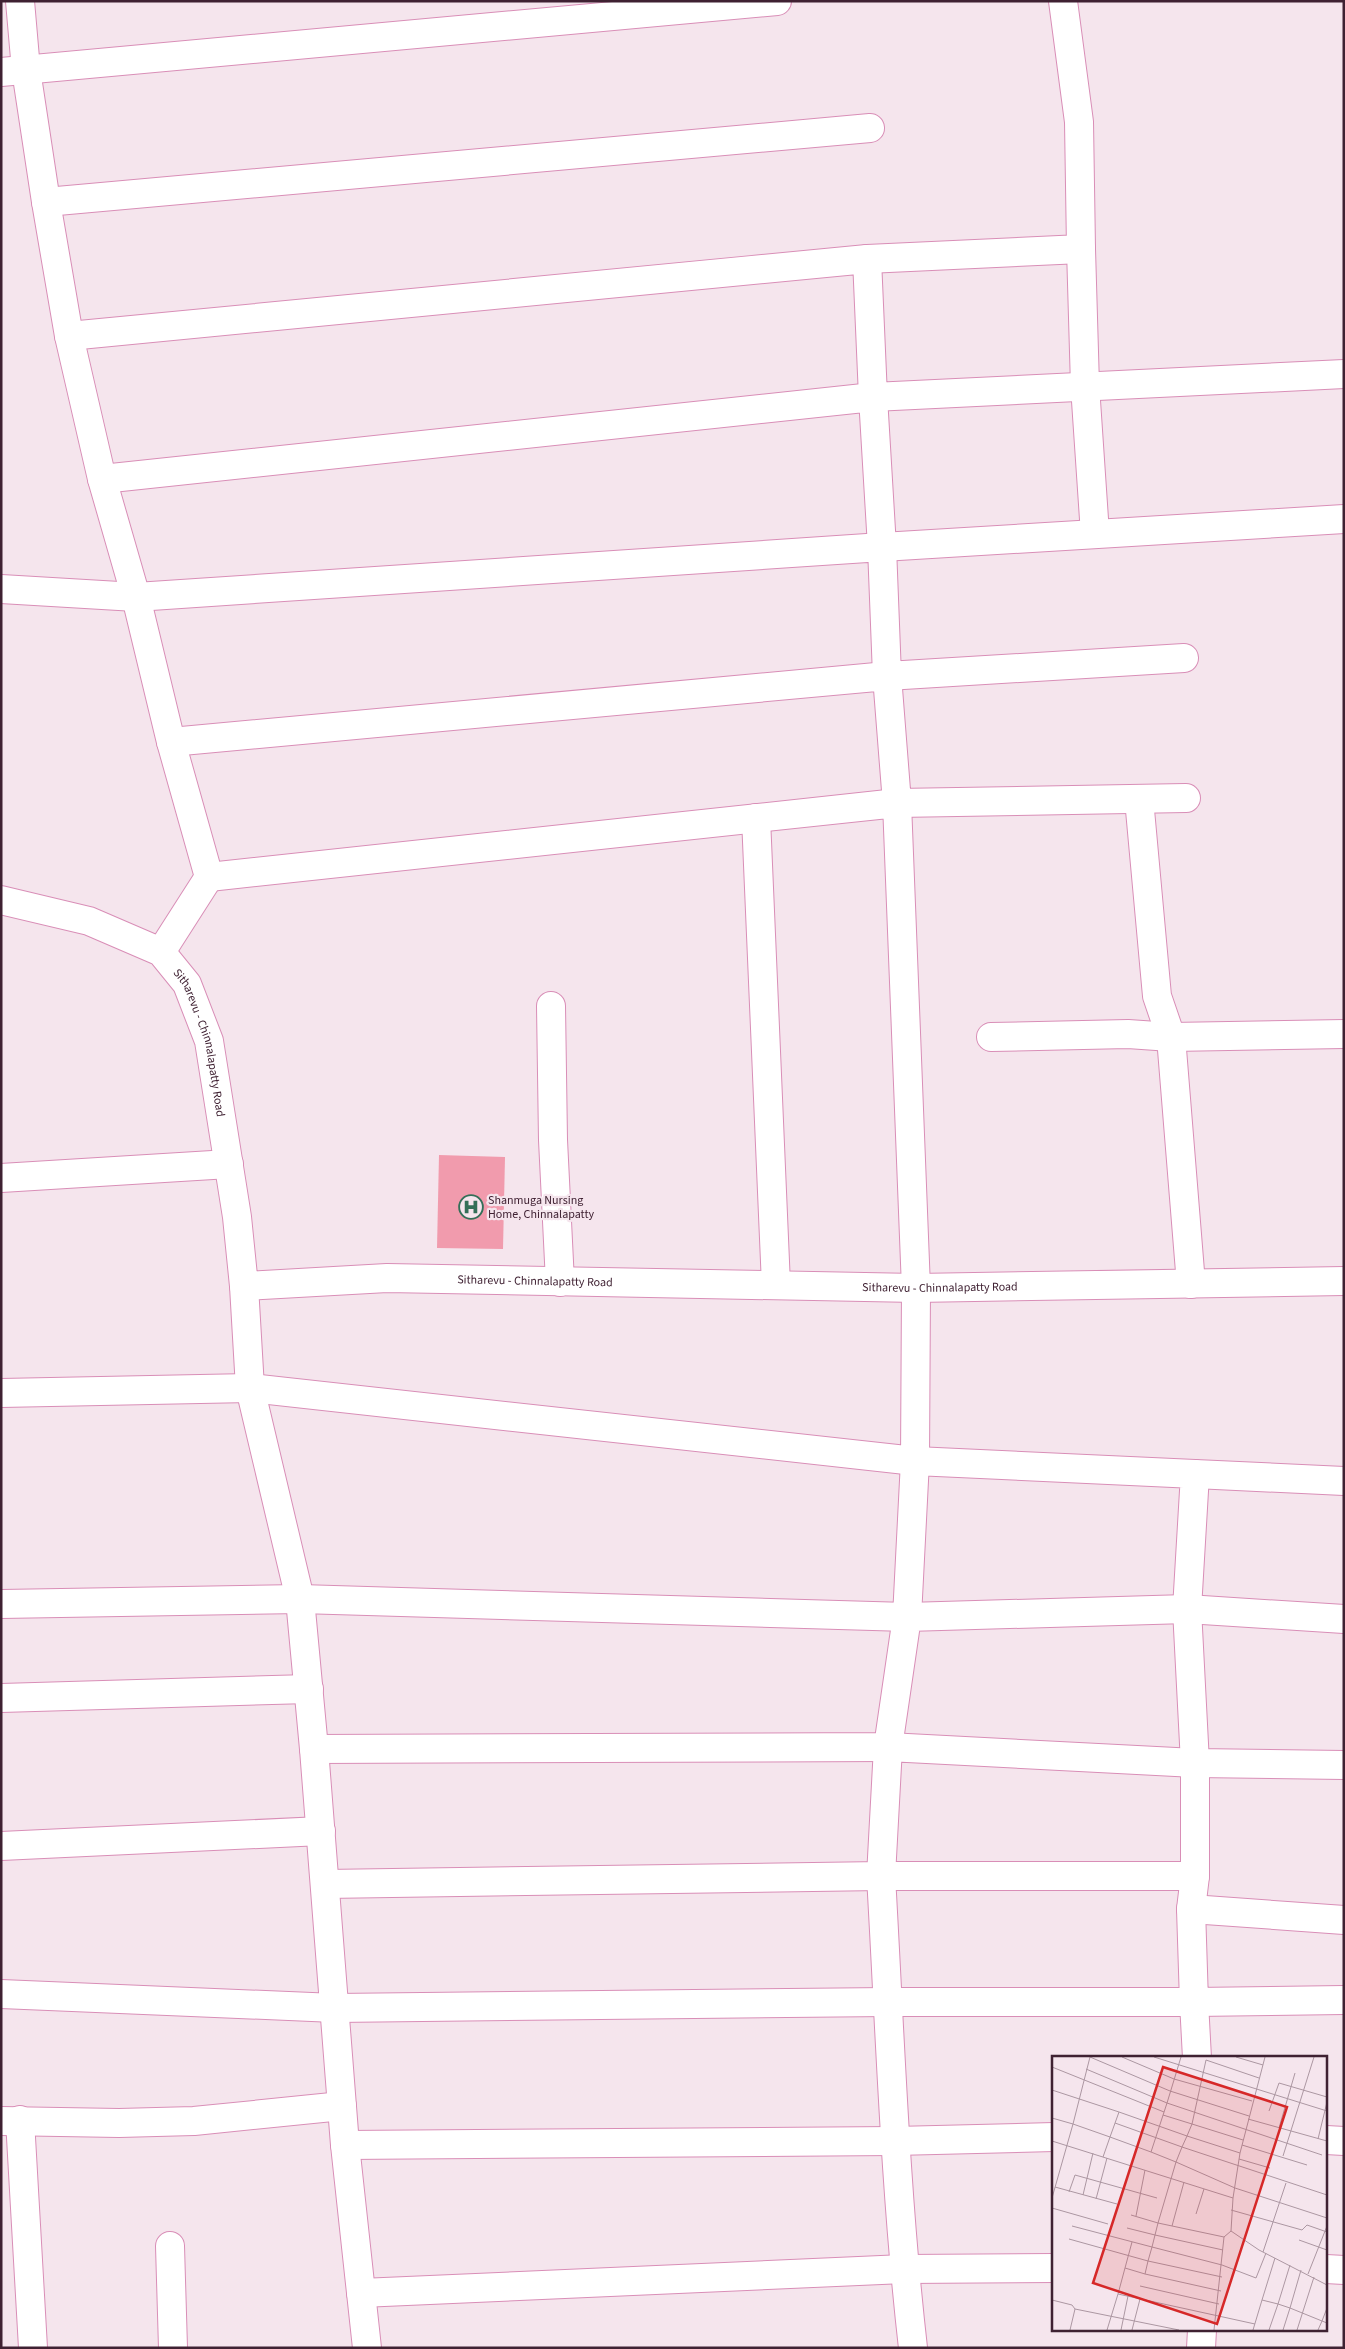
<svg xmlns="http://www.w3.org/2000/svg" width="1345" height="2349" font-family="'Source Sans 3',sans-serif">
<rect width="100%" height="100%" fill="#f5e5ed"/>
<polygon fill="#f19bad" points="439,1155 505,1157 503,1249 437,1248"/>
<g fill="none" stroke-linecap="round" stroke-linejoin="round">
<g stroke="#d98eb7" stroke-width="30">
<g id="minor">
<polyline points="1,72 777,1"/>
<polyline points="46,202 870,128"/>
<polyline points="1081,249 1085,386 1095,534"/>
<polyline points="867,259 1081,249 1079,122 1063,1"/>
<polyline points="69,336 867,259 873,397 1344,374"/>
<polyline points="102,479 873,397 882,547 1344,519"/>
<polyline points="1,589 136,597 882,547 887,676 1184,658"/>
<polyline points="171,742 887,676 897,803 1186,798"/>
<polyline points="1139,799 1157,996 1171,1037 1191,1284"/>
<polyline points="756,818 776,1285"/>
<polyline points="551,1006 553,1140 560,1282"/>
<polyline points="991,1037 1128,1034 1171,1037 1344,1034"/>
<polyline points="1,1178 229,1164"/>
<polyline points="244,1286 250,1388 300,1599 314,1749 345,2145 367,2348"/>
<polyline points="1,1393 250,1388 915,1461 916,1288 897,803 209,877"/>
<polyline points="1195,1474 1344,1481"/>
<polyline points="1,1604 300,1599 907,1617 915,1461 1195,1474 1187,1609 1195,1763 1195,1876 1191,1909 1194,2002 1344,2000"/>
<polyline points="1,1698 309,1689"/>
<polyline points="314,1749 888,1747 907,1617 1187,1609 1344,1619"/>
<polyline points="1,1846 321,1831"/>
<polyline points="325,1884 881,1876 888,1747 1195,1763 1344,1765"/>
<polyline points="1191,1909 1344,1920"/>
<polyline points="1,1994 335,2008 888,2002 1194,2002 1197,2058"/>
<polyline points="20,2120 33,2348"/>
<polyline points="1,2121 119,2123 194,2121 342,2106"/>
<polyline points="1326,2140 1344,2141"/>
<polyline points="345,2145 895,2141 1054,2137"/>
<polyline points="170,2246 173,2348"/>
<polyline points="1326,2269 1344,2270"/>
<polyline points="361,2293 904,2269 1054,2268"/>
<path d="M913,2348C895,2191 890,2033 881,1876H1195"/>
<polyline points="1201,2348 1202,2330"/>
</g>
</g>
<g stroke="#d98eb7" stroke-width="30">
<polyline id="tertiary" points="20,1 26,70 46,202 69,336 102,479 136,597 171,742 209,877 161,952"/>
</g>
<g stroke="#d98eb7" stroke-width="30">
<g id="secondary">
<path id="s1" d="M1,900L89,921L161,952L187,984L209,1041L237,1217L244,1286L387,1278L916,1288L1344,1281"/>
</g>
</g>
<use href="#minor" stroke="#fff" stroke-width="28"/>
<use href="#tertiary" stroke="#fff" stroke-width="28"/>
<use href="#secondary" stroke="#fff" stroke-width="28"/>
</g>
<defs>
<g id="hospital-ring" transform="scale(1.25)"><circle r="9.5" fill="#f5e5ed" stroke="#346f58" stroke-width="1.5"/><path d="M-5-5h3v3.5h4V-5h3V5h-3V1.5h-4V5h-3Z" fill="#346f58"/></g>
</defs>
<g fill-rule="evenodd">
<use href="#hospital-ring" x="471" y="1207"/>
</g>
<g text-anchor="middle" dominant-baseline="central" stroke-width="4.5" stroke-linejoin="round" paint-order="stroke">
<g font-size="12" fill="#3f2132" stroke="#f5e5ed">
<text stroke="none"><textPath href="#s1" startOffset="270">Sitharevu - Chinnalapatty Road</textPath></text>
<text stroke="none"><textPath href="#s1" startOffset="810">Sitharevu - Chinnalapatty Road</textPath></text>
<text stroke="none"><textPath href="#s1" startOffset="1215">Sitharevu - Chinnalapatty Road</textPath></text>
</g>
<g font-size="12" fill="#3f2132" stroke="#f5e5ed" text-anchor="start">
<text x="488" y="1200">Shanmuga Nursing<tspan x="488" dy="14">Home, Chinnalapatty</tspan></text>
</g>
</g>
<g transform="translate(1052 2056)">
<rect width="275" height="275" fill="#f5e5ed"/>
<path fill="none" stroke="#ac97a2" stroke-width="1" d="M38,1L118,35L197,60M38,1L21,68L58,81L51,101M70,1L122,23L200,45M102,1L275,55M129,1L115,47L270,99M184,1L211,9M0,11L112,56M34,13L115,47L99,96L124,106L130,91L275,139M0,34L67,56M217,55L227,27L275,41M111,59L140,68L154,4L207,22M0,62L21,68L0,142M196,63L275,85M63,67L130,91L135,80L188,97M227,72L243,17M266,83L275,46M0,85L181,142L179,175L207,194L275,229M190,89L255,109M99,96L58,81L67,56L135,80L140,68L191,84M231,100L262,1M187,103L218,112M3,131L65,148M17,136L23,119L105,142M31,139L41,97M181,142L188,97L213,1M44,143L55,102M0,152L56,168M179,154L250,174L255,169L275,176M144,158L152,133M79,159L106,167L103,179L171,194M84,160L93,114M20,170L100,191L96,205L170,221M120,170L132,126M75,172L103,179L100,191L170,209L204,222L214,197M172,181L106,167L124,106L183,132L275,162M17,183L96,205L93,218L169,235M247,184L275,194M211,196L234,127M73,212L80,186M249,214L238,252L270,265L266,274M93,218L73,212L66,238L203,268M256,218L275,170M88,230L167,248M0,244L20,249L23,253M275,252L270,265L275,267M18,274L23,253L127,274M55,274L66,238M69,274L76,240M80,274L88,243M162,274L172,181L179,175M201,274L210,244M217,274L226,248L210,244L223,202M231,274L238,252L226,248L238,209M245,274L262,221"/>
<path fill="#d62828" fill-opacity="0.15" stroke="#d62828" stroke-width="2.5" d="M111,11L235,51L165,268L41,227Z"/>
<rect width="275" height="275" fill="none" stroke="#3f2132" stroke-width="2.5"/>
</g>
<rect width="1345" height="2349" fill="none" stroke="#3f2132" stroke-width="5"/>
</svg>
